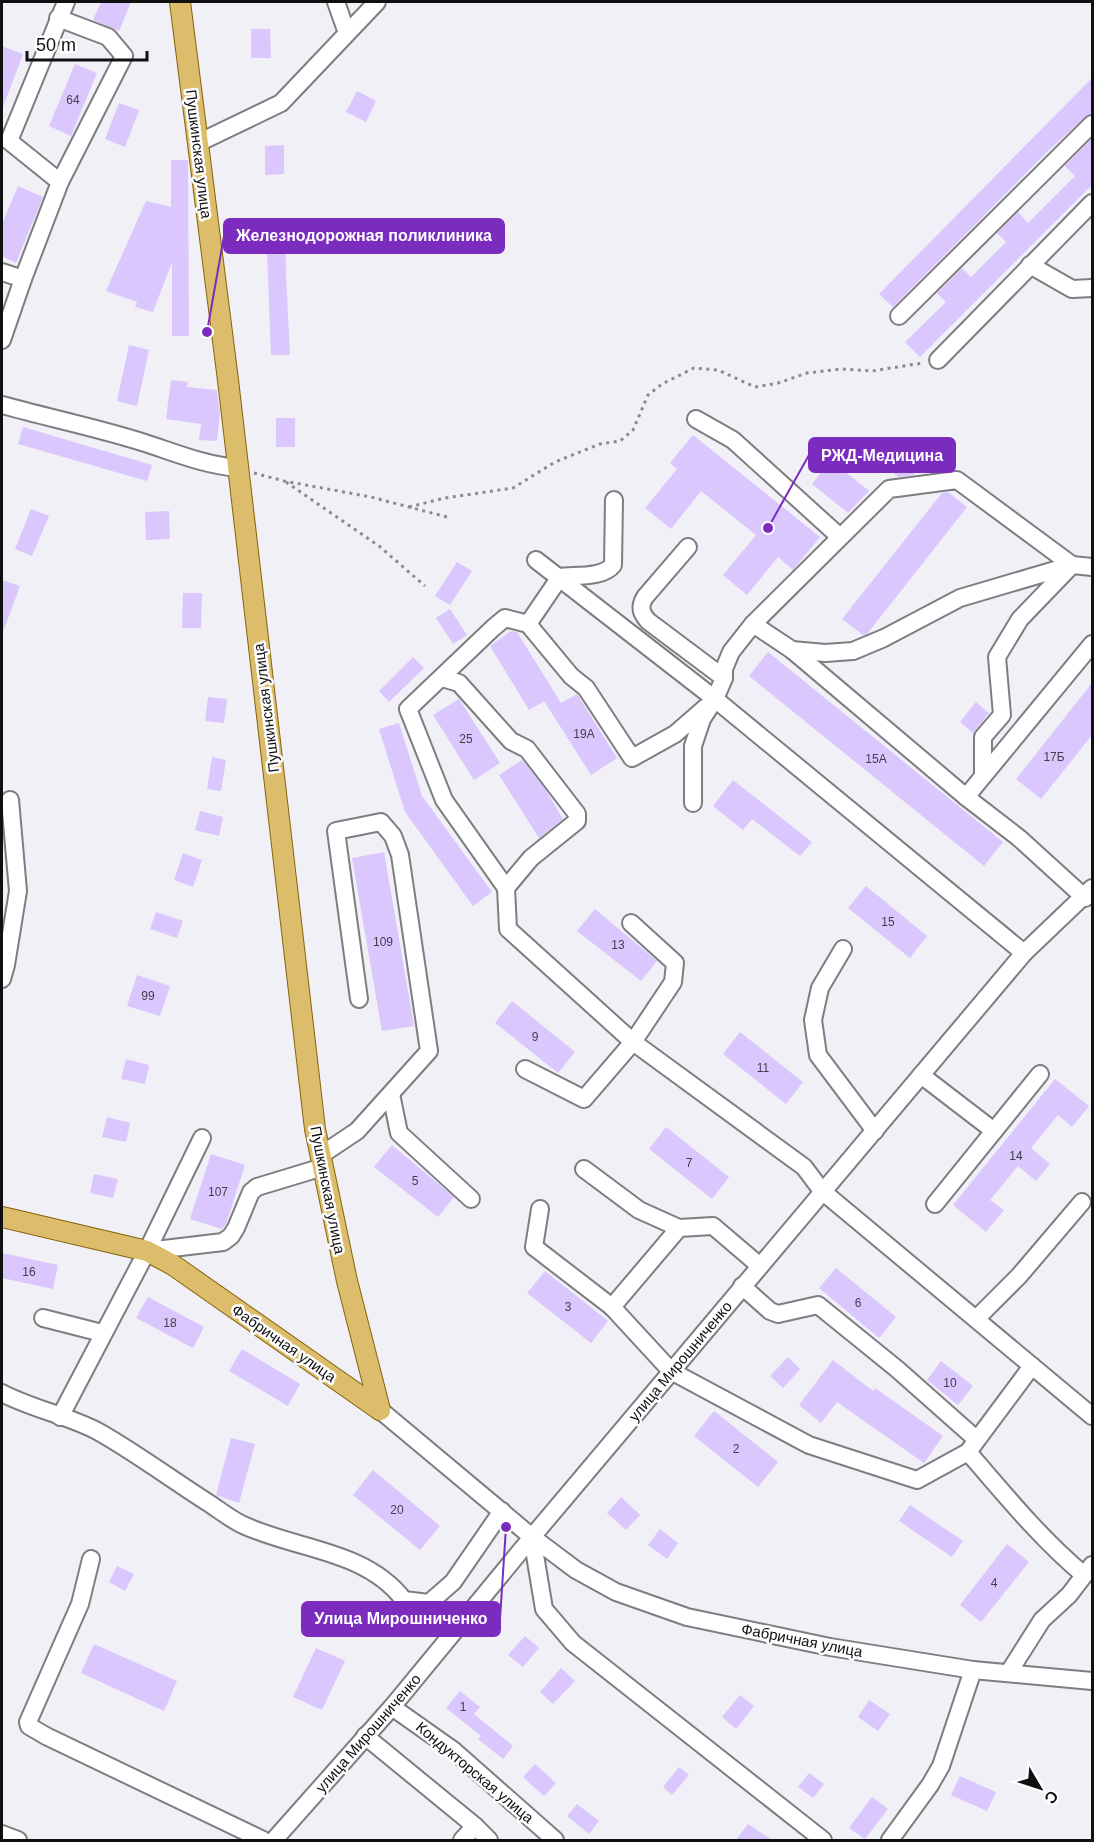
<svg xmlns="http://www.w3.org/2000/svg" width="1094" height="1842" font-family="Arial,sans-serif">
<rect width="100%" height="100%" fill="#f1f0f6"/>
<g fill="#d9c7fe">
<polygon points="101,2 131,2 119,31 93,20"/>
<polygon points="251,29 270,29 271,58 251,58"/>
<polygon points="2,46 23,54 3,107 2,107"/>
<polygon points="75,64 97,73 71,136 49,126"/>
<polygon points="1092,78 1092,114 1085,117 1049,150 893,307 879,294"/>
<polygon points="357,91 376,101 366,122 346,112"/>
<polygon points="119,103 139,110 125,147 105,139"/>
<polygon points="1092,138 1092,185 920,357 905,342 946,302 937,293 962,268 971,277 1006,242 997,233 1018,212 1028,223 1075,176 1065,166"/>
<polygon points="284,145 284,174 265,175 265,146"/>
<polygon points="171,160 188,160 189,336 172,336 172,262 153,312 135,307 137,302 106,291 146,201 171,207"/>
<polygon points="18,186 43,197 16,263 2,256 2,224"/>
<polygon points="266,228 285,228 286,275 290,355 271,355"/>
<polygon points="129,345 149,350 137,406 117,401"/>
<polygon points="171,380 188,382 187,387 217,390 220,413 217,441 199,440 201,424 166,419"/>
<rect x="276" y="418" width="19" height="29"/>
<polygon points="23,427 152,465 147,481 18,444"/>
<polygon points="693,435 820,537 793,570 778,557 747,595 723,575 756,535 701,491 671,529 645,508 677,469 670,463"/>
<polygon points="891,450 915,473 913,475 898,477 881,461"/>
<polygon points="831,460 869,491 848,513 812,484"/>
<polygon points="948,492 967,507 867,634 863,635 842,619 942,493"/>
<polygon points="31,509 49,516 32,556 15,549"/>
<polygon points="169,511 170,539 146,540 145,512"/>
<polygon points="457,562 472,571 450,605 435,596"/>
<polygon points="2,580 20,586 3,632 2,632"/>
<polygon points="183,593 202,593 201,628 182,628"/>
<polygon points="450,609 467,635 453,644 436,618"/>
<polygon points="511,631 517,632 561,703 577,694 617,758 591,775 544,701 529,710 490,646"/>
<polygon points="768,652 1003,842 984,866 749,676"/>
<polygon points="413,657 424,668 389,702 379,691"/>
<polygon points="1092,683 1092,735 1041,799 1016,779"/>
<polygon points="208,697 227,699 224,723 205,721"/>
<polygon points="459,699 500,763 474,780 433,715"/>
<polygon points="976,702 989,713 973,733 960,722"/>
<polygon points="399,723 422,796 492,892 473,906 405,812 379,729"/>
<polygon points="212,757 226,760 221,791 207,789"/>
<polygon points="522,760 545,789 563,819 539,838 499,775"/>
<polygon points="733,780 812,842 800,856 752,819 743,830 713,806"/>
<polygon points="200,811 223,817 219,836 195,830"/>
<polygon points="384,852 414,1026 382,1031 352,858"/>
<polygon points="183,853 202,860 193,887 174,880"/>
<polygon points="866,886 927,936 910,958 848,908"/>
<polygon points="595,909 657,961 641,981 577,931"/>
<polygon points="156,912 183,921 177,938 150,929"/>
<polygon points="137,975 170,986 160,1016 127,1006"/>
<polygon points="512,1001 575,1052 558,1073 495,1023"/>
<polygon points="740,1032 803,1082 786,1104 723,1054"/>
<polygon points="126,1059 149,1065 145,1084 121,1079"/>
<polygon points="1055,1079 1089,1106 1072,1127 1058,1115 1031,1148 1050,1164 1036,1181 1018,1166 990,1200 1004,1210 986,1232 953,1205"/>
<polygon points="107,1117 130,1123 126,1142 102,1137"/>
<polygon points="666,1127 729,1177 712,1199 649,1149"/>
<polygon points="392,1145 454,1197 438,1217 374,1167"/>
<polygon points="211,1154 245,1165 226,1224 222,1229 190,1219"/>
<polygon points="94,1174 118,1179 113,1198 90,1193"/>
<polygon points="2,1253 58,1265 53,1289 2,1278"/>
<polygon points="836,1268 896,1317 879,1338 819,1288"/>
<polygon points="545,1271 608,1321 591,1343 527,1293"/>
<polygon points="148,1297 204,1327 193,1348 136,1318"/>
<polygon points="242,1349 300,1384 288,1406 229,1371"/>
<polygon points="788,1357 800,1369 783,1388 770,1376"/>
<polygon points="833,1360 873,1391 875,1388 943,1436 924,1463 837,1402 821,1423 799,1405"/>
<polygon points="941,1361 973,1386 958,1405 927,1380"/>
<polygon points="714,1411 778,1462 758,1487 694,1436"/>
<polygon points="231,1438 255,1444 239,1503 216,1495"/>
<polygon points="373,1470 440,1526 420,1550 353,1495"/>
<polygon points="621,1497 640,1515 626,1530 607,1513"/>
<polygon points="910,1505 963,1541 952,1557 899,1521"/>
<polygon points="660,1529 678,1543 667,1559 648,1545"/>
<polygon points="1007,1544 1029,1562 981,1622 960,1605"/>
<polygon points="117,1566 134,1574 125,1591 109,1582"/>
<polygon points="525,1636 539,1648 523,1667 508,1655"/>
<polygon points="94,1644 177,1681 164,1711 81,1673"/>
<polygon points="316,1648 345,1661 322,1710 293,1697"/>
<polygon points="561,1668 575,1681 553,1704 540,1692"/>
<polygon points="460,1691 480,1707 474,1714 513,1746 503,1759 478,1739 481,1736 446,1708"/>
<polygon points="740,1695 754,1706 736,1729 722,1717"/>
<polygon points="869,1700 890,1714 878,1731 858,1717"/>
<polygon points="535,1764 556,1783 544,1796 523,1777"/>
<polygon points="679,1767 689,1775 672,1795 663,1787"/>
<polygon points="809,1773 824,1784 813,1798 798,1787"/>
<polygon points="960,1776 996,1792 987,1811 951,1795"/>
<polygon points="872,1797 888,1809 865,1839 849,1828"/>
<polygon points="577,1804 599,1821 589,1834 567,1816"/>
<polygon points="748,1824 772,1840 736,1840"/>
</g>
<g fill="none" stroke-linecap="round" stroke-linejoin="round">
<g stroke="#7d7d82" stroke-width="20">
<g id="minor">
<polyline points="336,2 347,33"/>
<polyline points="58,18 108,37 124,56 60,182"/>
<polyline points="198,143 281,103 377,2"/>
<polyline points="1030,265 1072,289 1092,288"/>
<polyline points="2,272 23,279 2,340"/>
<polyline points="23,279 60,182 9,141 66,2"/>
<polyline points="899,316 1092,124"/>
<polyline points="938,360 1092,203"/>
<path d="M2,405C49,418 98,428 145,443C176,453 204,465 238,468"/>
<polyline points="696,419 733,440 840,537"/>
<path d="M688,547L645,597C639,607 641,613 648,621L724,678"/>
<polyline points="536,560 715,699 1024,953"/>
<path d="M528,624L560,577C575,575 603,578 613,565L614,500"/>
<polyline points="753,624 792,650 825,653 853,651 884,638 960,598 1072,565 1092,567"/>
<polyline points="792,650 966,797 1019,838 1085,898"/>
<polyline points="442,678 459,683 511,741 527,749 577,814 577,821 531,858 506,888 508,929 633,1042 804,1167 822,1191 1092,1416"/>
<polyline points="966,797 1092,644"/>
<polyline points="693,803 693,746 702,719 715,699 724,678 724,669 731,652 753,624 889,489 957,480 1072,565 1020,619 997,657 1002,715 983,737 983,776"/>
<polyline points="506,888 444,800 408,709 493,628 505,618 528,624 571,676 586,688 632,758 675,734 706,707"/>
<polyline points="843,949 820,988 813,1020 818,1055 875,1131"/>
<polyline points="2,979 6,965 18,891 10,800"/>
<polyline points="525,1069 584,1099 633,1042 673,982 675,963 631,923"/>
<polyline points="921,1075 994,1131"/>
<polyline points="391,1094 399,1133 471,1199"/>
<polyline points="321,1155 357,1131 429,1051 400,855 393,836 381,822 336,831 359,999"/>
<polyline points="584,1169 639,1210 679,1228"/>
<polyline points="935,1204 1040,1074"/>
<polyline points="540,1209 534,1247 612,1307"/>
<polyline points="147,1251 223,1242 231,1236 236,1228 251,1192 257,1187 323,1167"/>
<polyline points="760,1266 713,1226 679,1228 612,1307 671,1371 809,1445 917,1480 968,1452 1032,1366"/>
<polyline points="742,1286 770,1311 778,1314 818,1305 897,1369 976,1439"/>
<polyline points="43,1318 102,1333"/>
<polyline points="977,1318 1019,1276 1082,1202"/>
<path d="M2,1393C32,1409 70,1416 99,1432C136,1453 171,1479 207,1502C218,1509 229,1518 241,1524C295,1550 365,1549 404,1600L429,1603L453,1582L502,1511"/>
<polyline points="380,1410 532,1537 576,1570 616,1592 687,1617 830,1647 973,1670 1092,1681"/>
<polyline points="60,1417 147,1251 202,1138"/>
<path d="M968,1452C1005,1495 1041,1539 1084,1575"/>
<polyline points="532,1537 544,1609 573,1643 823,1840"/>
<polyline points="91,1559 80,1604 28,1722 29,1726 46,1736 263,1840"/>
<polyline points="1009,1672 1042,1620 1069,1595 1092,1565"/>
<polyline points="392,1707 453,1750 555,1840"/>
<polyline points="365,1736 475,1826 489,1840"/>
<polyline points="2,1834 18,1840"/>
<polyline points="274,1840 392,1707 532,1537 1024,953 1092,888"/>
<polyline points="462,1840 475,1826"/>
<polyline points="890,1840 930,1785 941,1766 973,1670"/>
</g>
</g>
<g stroke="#85640b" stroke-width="22">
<g id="major">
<polyline points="180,2 228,380 315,1129 347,1281 380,1410"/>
<polyline points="2,1217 147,1251 173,1265 380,1410"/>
</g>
</g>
<g stroke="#8b8b8e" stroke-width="3" stroke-dasharray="3 4.5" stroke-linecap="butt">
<polyline points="254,473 284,481 371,497 447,517"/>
<polyline points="286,482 379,546 425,586"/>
<polyline points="409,507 445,498 513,488 555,462 600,444 620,441 633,430 648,395 662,384 694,368 718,370 755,387 778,383 807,373 841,369 872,371 923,363"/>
</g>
<use href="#minor" stroke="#fff" stroke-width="16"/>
<use href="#major" stroke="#dcbd6b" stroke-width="20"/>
</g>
<g text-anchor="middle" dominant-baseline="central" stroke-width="5" stroke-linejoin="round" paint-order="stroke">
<g font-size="12" fill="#423e4c">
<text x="73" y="100">64</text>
<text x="584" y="734">19А</text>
<text x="466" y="739">25</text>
<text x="1054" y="757">17Б</text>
<text x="876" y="759">15А</text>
<text x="888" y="922">15</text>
<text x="383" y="942">109</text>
<text x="618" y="945">13</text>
<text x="148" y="996">99</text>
<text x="535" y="1037">9</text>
<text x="763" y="1068">11</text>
<text x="1016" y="1156">14</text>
<text x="689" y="1163">7</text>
<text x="415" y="1181">5</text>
<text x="218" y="1192">107</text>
<text x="29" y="1272">16</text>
<text x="858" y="1303">6</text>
<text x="568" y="1307">3</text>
<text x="170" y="1323">18</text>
<text x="950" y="1383">10</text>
<text x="736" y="1449">2</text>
<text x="397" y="1510">20</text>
<text x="994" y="1583">4</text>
<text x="463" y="1707">1</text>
</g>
<g font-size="15" fill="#101011" stroke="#fefefe">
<text transform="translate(199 154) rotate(83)">Пушкинская улица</text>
<text transform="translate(266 708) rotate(-97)">Пушкинская улица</text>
<text transform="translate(328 1190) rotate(79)">Пушкинская улица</text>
<text transform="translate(284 1343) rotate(35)">Фабричная улица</text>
<text transform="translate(680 1361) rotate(-50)">улица Мирошниченко</text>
<text transform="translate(802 1640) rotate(11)">Фабричная улица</text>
<text transform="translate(368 1733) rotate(-49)">улица Мирошниченко</text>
<text transform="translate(475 1772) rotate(40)">Кондукторская улица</text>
</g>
</g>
<path fill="none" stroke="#7b2cbf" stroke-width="2" d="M207 332L224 236M768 528L809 455M506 1527L500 1619"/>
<g fill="#7b2cbf" stroke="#fefefe" stroke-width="2">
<circle cx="207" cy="332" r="6"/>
<circle cx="768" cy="528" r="6"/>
<circle cx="506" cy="1527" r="6"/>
</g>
<g fill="#7b2cbf" stroke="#7b2cbf" stroke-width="2">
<rect x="224" y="219" width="280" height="34" rx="6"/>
<rect x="809" y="438" width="146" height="34" rx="6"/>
<rect x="302" y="1602" width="198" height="34" rx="6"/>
</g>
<g font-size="16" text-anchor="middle" font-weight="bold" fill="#fff">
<text x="364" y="241">Железнодорожная поликлиника</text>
<text x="882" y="461">РЖД-Медицина</text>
<text x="401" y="1624">Улица Мирошниченко</text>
</g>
<rect width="1094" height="1842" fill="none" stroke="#101011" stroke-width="6"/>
<g transform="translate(1040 1788) rotate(129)" stroke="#fefefe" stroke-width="4.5" paint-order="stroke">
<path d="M0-4.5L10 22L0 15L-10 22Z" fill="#101011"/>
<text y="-9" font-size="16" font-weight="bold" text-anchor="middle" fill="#101011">С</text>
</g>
<path d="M27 51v9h120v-9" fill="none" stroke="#101011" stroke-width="3"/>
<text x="36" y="51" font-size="18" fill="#101011" stroke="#fefefe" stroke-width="4.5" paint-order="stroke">50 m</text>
</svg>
